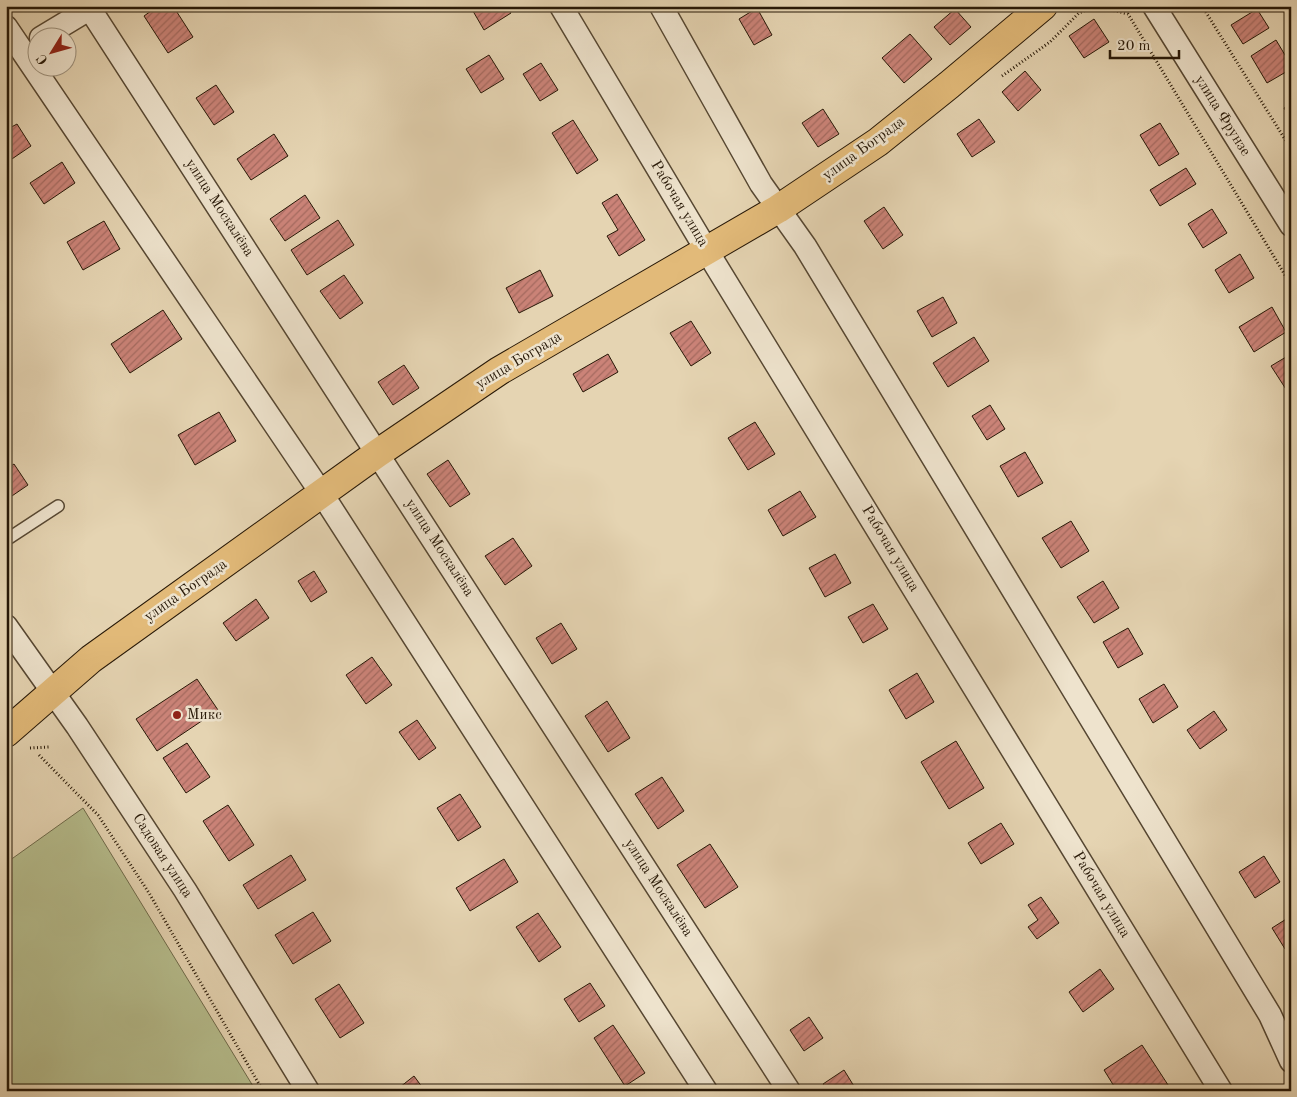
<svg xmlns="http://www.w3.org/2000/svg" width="1297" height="1097" font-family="'Old Standard TT',serif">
<defs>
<pattern id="building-hatch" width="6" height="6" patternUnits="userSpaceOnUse" patternTransform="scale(1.25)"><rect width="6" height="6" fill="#cb8378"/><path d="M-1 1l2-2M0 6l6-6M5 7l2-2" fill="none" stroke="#a56a60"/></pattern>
</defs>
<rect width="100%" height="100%" fill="#e5d4b2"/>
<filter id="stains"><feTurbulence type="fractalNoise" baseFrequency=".004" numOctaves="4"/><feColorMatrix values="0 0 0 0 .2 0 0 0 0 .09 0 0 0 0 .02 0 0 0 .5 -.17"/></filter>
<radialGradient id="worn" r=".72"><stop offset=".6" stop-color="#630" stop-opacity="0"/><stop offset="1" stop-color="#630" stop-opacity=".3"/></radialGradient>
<polygon fill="#b5bc8c" stroke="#6e6a4a" points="83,808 256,1091 6,1091 6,863"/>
<g fill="url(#building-hatch)" stroke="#271807">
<polygon points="158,6 173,6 193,37 168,53 144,16"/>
<polygon points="470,6 507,6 511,13 484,30"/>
<polygon points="757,8 772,35 754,45 739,19"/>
<polygon points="955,9 971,27 950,45 934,27"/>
<polygon points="1257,9 1269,28 1243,44 1231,25"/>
<polygon points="1094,19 1109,42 1084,58 1069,36"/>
<polygon points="910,34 932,59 904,83 882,58"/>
<polygon points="1276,40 1291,65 1291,69 1267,83 1251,56"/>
<polygon points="489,55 504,79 481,93 466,69"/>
<polygon points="541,63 558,90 540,101 523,74"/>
<polygon points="1025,71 1041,90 1018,111 1002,92"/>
<polygon points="216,85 234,112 214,125 196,98"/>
<polygon points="1291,104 1291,119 1284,108"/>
<polygon points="823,109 839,134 818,147 802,123"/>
<polygon points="979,119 995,142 972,157 957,134"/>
<polygon points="573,120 598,160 577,174 552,133"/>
<polygon points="1160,123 1179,154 1159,166 1140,135"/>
<polygon points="17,124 31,146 6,163 6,130"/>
<polygon points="274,134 288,156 251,180 237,159"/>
<polygon points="62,162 75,183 44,204 30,183"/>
<polygon points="1186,168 1196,184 1160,206 1150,190"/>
<polygon points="617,194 645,240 619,256 607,236 618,230 602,203"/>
<polygon points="305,195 320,218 285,241 270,219"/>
<polygon points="884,207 903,235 883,249 864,221"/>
<polygon points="1212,209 1227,233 1203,248 1188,224"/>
<polygon points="338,220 354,245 307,275 291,250"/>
<polygon points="104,221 120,249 83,270 67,242"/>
<polygon points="1240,254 1254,278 1229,293 1215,270"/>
<polygon points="540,270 553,296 519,313 506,288"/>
<polygon points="344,275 363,303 340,319 320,291"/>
<polygon points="943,297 957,323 932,337 917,311"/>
<polygon points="1272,307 1286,332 1254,352 1239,327"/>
<polygon points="163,310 182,339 130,373 111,344"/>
<polygon points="691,321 711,353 691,366 670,333"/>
<polygon points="974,337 989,361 948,387 933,363"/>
<polygon points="608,354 618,372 583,392 573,374"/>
<polygon points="1291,354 1291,397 1271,366"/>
<polygon points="404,365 419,388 393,405 378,382"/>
<polygon points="990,405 1005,429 987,440 972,416"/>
<polygon points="219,412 236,441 195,465 178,435"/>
<polygon points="755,422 775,454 748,470 728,438"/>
<polygon points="1025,452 1043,483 1018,497 1000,466"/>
<polygon points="448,460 470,494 450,507 427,474"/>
<polygon points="14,464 28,485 6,500 6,469"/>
<polygon points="800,491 816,517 783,536 768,510"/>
<polygon points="1071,521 1089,551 1061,568 1042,538"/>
<polygon points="513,538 532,566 505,585 485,556"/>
<polygon points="835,554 851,583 825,597 809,568"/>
<polygon points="314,571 327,592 311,602 298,581"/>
<polygon points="1103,581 1119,608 1094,623 1077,597"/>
<polygon points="256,599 269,618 236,641 223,623"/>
<polygon points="873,604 888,629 863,643 848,617"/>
<polygon points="561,623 577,649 552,664 536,638"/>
<polygon points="1128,628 1143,654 1118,668 1103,642"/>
<polygon points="372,657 392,685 366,704 346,675"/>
<polygon points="917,673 934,702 906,719 889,690"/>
<polygon points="197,679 218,710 157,751 136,719"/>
<polygon points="1164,684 1178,707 1153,723 1139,699"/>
<polygon points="607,701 630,738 608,752 585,716"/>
<polygon points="1214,711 1227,730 1200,749 1187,730"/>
<polygon points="417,720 436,748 419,760 399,732"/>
<polygon points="956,741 984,788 949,809 921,762"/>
<polygon points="187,743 210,777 186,793 163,758"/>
<polygon points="662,777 684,811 658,829 635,794"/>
<polygon points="460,794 481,827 458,841 437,808"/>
<polygon points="228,805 254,845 229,861 203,821"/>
<polygon points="1001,823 1014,844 981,864 968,843"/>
<polygon points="710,844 738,887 705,908 677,865"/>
<polygon points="291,855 306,880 258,909 243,885"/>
<polygon points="1264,856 1280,882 1255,898 1239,872"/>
<polygon points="504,859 518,882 470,911 456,888"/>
<polygon points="1041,897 1059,923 1037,939 1028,927 1038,920 1028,905"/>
<polygon points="313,912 331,941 293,964 275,935"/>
<polygon points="538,913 561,947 539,962 516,927"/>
<polygon points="1291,916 1291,946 1285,949 1272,928"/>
<polygon points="1100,969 1114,989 1083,1012 1069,992"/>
<polygon points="590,983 605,1006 579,1022 564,999"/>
<polygon points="339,984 364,1023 340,1038 315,999"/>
<polygon points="809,1017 823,1038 804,1051 790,1030"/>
<polygon points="613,1025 645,1073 625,1086 594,1038"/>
<polygon points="1142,1045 1172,1091 1117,1091 1104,1070"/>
<polygon points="844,1070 857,1091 828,1091 823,1084"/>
<polygon points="414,1076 425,1091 395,1091"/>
</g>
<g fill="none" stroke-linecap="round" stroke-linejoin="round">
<g stroke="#564732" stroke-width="14">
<polyline id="lane" points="6,540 58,506"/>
</g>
<g stroke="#564732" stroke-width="25">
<g id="street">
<polyline points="88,6 789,1091"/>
<polyline points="561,6 707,251 1221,1091"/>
<polyline points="661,6 761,184 805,246 1270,1015 1291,1061"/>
<polyline points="1154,6 1291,225"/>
<polyline points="6,27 322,494 706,1091"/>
<polyline points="41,38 94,6"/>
<polyline points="6,626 77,726 185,890 308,1091"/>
</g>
</g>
<g stroke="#271807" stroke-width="30">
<polyline id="primary" points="6,733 91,659 378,453 499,371 778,209 878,142 949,85 1043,6"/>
</g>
<g stroke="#271807" stroke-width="3" stroke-dasharray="1 2.5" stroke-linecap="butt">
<polyline points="1202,6 1291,149"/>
<polyline points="1002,76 1050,42 1079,13 1096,6 1128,14 1291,285"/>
<polyline points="30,748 49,747"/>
<polyline points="39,755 98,815 149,893 263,1091"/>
</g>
<use href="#lane" stroke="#eee3cd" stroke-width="11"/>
<use href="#street" stroke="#eee3cd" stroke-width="22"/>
<use href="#primary" stroke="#e2ba79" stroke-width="28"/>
</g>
<circle fill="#8f2418" stroke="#eee3cd" stroke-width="2" cx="177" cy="715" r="5"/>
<g text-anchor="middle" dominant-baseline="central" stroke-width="5" stroke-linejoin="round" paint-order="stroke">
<g font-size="15" fill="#271807" stroke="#eee3cd">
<text transform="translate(1222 116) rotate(58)">улица Фрунзе</text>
<text transform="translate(864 149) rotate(-36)">улица Бограда</text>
<text transform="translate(679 204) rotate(59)">Рабочая улица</text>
<text transform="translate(219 208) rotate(57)">улица Москалёва</text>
<text transform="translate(519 361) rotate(-31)">улица Бограда</text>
<text transform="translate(439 548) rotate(57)">улица Москалёва</text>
<text transform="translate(890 549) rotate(59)">Рабочая улица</text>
<text transform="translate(186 591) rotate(-35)">улица Бограда</text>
<text transform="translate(162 856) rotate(57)">Садовая улица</text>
<text transform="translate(658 888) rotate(57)">улица Москалёва</text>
<text transform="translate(1101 895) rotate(59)">Рабочая улица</text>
</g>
<g font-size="15" fill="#271807" stroke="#eee3cd" text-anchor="start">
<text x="187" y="715">Микс</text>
</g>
</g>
<rect width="1297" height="1097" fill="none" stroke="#e5d4b2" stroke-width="25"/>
<rect x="8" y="8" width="1282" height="1082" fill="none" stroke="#271807" stroke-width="2.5"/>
<rect x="12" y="12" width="1272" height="1072" fill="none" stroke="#271807"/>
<g transform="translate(52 52) rotate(233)"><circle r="24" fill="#eee3cd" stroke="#9e927e"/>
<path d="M0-4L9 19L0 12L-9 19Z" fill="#8f2418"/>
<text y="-8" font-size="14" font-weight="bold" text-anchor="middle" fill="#271807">С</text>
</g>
<path d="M1110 50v8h69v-8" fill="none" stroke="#271807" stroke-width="2.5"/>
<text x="1117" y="50" font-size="15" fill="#271807" stroke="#eee3cd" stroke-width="4" paint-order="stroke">20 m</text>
<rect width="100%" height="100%" filter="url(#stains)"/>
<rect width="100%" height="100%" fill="url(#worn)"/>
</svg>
